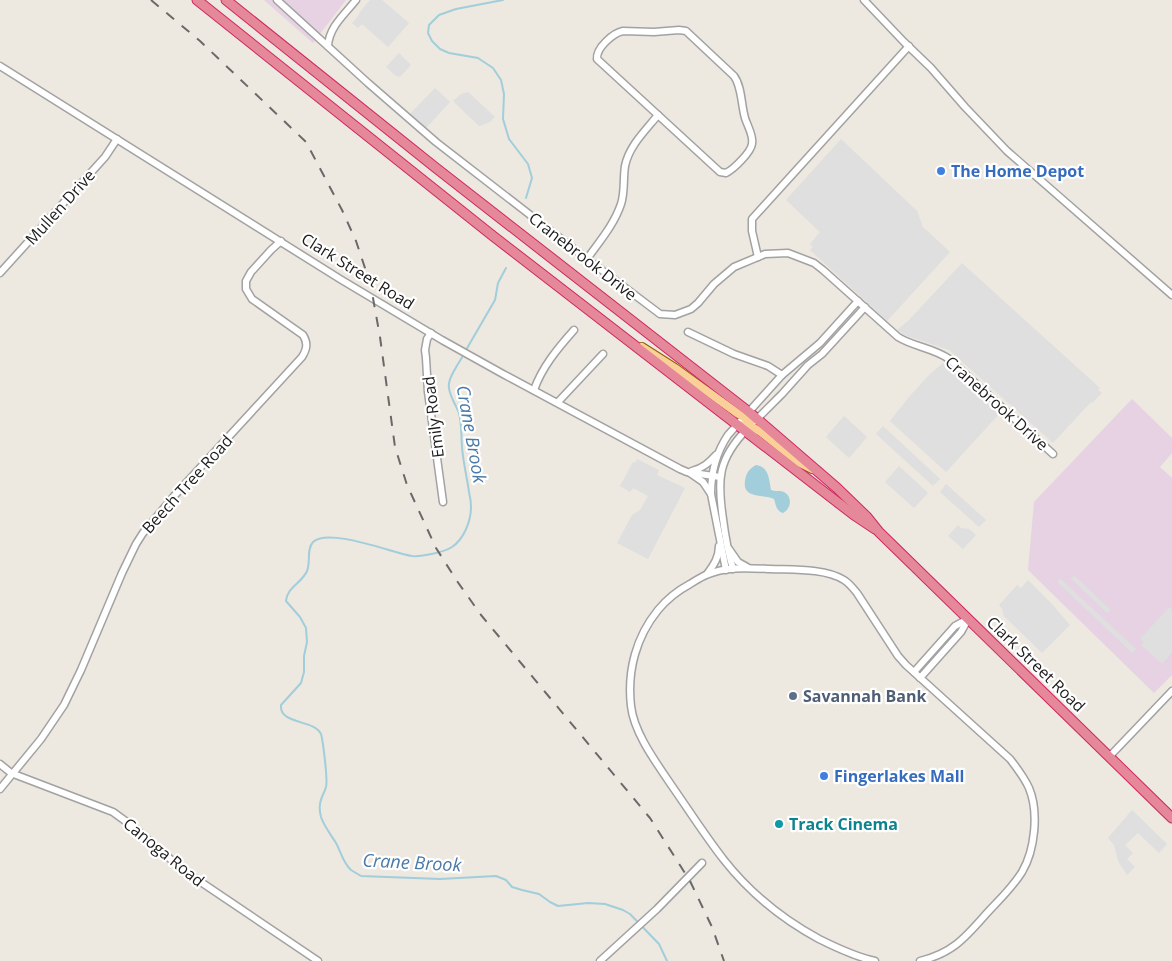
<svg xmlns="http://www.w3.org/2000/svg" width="1172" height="961" font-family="'Open Sans',sans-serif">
<rect width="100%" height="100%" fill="#ede8e0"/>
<g fill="#e6d2e2">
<polygon points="264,0 346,0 313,43"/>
<polygon points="1132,399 1172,438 1172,453 1160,467 1172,478 1172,675 1154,693 1028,570 1034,502"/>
</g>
<g fill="#dfdfdf">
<polygon points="370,0 382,0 409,23 388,47 362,24 358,28 352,23 357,18 360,12"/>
<polygon points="399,53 411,65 400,77 396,76 386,67"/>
<polygon points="435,88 450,102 425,129 409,115"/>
<polygon points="468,92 495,117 490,122 479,126 453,101 461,94"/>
<polygon points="841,139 917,211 923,227 950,252 887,321 810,250 813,247 810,244 820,232 786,200"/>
<polygon points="962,263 1100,388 1098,390 1102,393 1092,403 1091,402 1053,443 949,350 907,336 897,330 909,320"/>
<polygon points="943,363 999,414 946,472 890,421 909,397 930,374"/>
<polygon points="844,416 867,437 849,458 826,437"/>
<polygon points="883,426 940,479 933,486 876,434"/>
<polygon points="637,459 659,470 657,475 685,488 648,559 617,543 632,515 640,510 648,496 633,488 630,492 620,486 633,462 635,463"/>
<polygon points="899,466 928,493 914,508 885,482"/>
<polygon points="946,484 986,520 979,527 940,492"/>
<polygon points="958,525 961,528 969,529 976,535 963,549 948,536"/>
<polygon points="1074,575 1111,610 1107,613 1071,579"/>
<polygon points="1060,578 1136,649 1132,653 1057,582"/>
<polygon points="1028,580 1052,604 1070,625 1042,653 1004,616 1002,609 999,605 1017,585 1021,588"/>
<polygon points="1169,607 1172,610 1172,653 1162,664 1141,645 1144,642 1140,639"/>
<polygon points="1132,810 1167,844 1159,853 1138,833 1125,845 1133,853 1127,859 1135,867 1127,875 1118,861 1114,845 1108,838"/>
</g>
<path fill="#a1ceda" d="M756,465C769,467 769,479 771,490C777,492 780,490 784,492C793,497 791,509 783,513C776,511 776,505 774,499C766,494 742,500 745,481C746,473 749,469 756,465Z"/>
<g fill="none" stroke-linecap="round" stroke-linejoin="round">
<g stroke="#a1ceda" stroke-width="2">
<polyline points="503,0 456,9 439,15 429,25 428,33 432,41 440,49 449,53 478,58 493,68 501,80 504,94 503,119 509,139 528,164 532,178 526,198"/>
<polyline points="466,350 495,300 498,283 506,268"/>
<path d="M464,354C459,363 447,379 449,388C450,397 456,405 459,413C462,424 461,435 462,447C463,462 467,477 469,492C470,496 471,502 471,507C471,521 464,539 452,547C445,552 421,557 412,556C393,553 328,527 313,542C306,550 311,562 307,571C302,583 287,587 286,601L300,617L306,628L307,642L304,656V672L301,683L281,705C279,725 314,719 321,734C323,741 328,781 326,787C324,794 320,799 320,805C319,809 320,813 321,817C324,826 331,835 336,843C341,852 343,863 351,870C354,872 358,874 361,876L440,879L496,876L506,880L512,887L522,890L539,894L550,902L558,906L588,903L605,904L623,910L630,914L659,944L667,961"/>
</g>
<g stroke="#a2a2a2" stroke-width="9">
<g id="minor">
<path d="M277,0L368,83L436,142L587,259L660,314L675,315L691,309L698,303L714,284L734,267L765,254L788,253L814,263L823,270L898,337C914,347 934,348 949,359L1053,454"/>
<polyline points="864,0 904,42 931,68 965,107 1007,151 1172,295"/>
<path d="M679,30L686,31L734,76C742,87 741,104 745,118C747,125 754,136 752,144C751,152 734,169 726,173L720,172L597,59C596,48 613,33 623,31L654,32Z"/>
<path d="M328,46C329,27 345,14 356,0"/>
<polyline points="0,66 340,279 442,340 503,374 680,469 687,472 720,477"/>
<polyline points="758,257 752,231 752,219 909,46"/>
<path d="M587,259C599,242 614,225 621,204C625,192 623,179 625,166C629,146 645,131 658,115"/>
<polyline points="0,273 105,157 117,139"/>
<polyline points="688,332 734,354 768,366 782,375"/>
<polyline points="431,333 427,339 425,350 426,358 428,392 443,502"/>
<path d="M534,390C542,367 558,348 574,330"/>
<polyline points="558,402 603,354"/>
<polyline points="754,422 782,394 808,365 822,354 865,307"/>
<path d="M692,471C703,468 709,463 716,455"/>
<polyline points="690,473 703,482 711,494"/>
<polyline points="729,549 738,562 747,567"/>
<path d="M733,569C728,552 725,535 723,519C717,479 718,459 747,429"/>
<path d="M726,570L711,494C711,472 716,453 728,435L782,375L820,343L858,301"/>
<path d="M707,574C714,565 719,557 719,546"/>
<polyline points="914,672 955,626 968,619"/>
<polyline points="920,678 961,632 967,621"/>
<polyline points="1109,757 1172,691"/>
<polyline points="0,764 11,773 113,812 135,828 157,848 186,872 318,961"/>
<path d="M0,789L41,739L64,705L81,670L122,573L136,544L143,533L175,495L302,357C307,349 308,343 303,335L252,299L246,289V281L251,272L271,250L281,241"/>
<polyline points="600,961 657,909 702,863"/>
<path d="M875,961C856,957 837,948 819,939C782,919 750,893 724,860C706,837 690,812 674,789C658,765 634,734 631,706C627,671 636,637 658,610C667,599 677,591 690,584C695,581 701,577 706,575C726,566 749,568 770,569C792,570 825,568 844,580C849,583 853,588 857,593L898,656L906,665L1010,759C1017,768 1024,777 1029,788C1039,812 1035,850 1022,872C1012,888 999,900 987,913C966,937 953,953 920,961"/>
</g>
</g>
<g stroke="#8f6003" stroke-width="10">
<g id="major">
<polyline points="642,347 675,368 737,413 749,420 757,419"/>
<polyline points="738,425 750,426 761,432 800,463 812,469"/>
</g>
</g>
<g stroke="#d12762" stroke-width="11">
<g id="highway">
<polyline points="197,0 493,236 854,515 875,529"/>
<polyline points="226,0 436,168 749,412 837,488 867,517 879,532 1172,818"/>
</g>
</g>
<use href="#minor" stroke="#fff" stroke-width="6"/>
<use href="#major" stroke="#facf98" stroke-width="8"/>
<use href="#highway" stroke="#e4889a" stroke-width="9"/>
<polyline stroke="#696969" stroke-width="2" stroke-dasharray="10 10" stroke-linecap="butt" points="151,0 200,41 306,142 342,210 356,241 367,274 373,298 380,337 395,447 407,485 436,548 457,581 481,615 650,818 690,881 712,927 724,961"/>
</g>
<g fill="#3f7fe0" stroke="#fff" stroke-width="2">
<circle cx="941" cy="171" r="5"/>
<circle cx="824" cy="776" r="5"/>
</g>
<circle fill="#5c6f8a" stroke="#fff" stroke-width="2" cx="793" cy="696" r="5"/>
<circle fill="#0f9aa8" stroke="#fff" stroke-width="2" cx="779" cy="824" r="5"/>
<g text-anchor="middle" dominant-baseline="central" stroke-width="4.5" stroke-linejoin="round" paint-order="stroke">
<g font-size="16" font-weight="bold" fill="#366cbe" stroke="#fff" text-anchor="start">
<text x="951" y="171">The Home Depot</text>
<text x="834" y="776">Fingerlakes Mall</text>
</g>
<g font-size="16" fill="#1b1b1b" stroke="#fff">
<text transform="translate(60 207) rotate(-48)">Mullen Drive</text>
<text transform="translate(583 256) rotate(38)">Cranebrook Drive</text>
<text transform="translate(358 271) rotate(32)">Clark Street Road</text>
<text transform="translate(997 403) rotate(42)">Cranebrook Drive</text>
<text transform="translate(433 417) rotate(-97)">Emily Road</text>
<text transform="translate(187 484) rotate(-48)">Beech Tree Road</text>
<text transform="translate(1036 664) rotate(44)">Clark Street Road</text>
<text transform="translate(164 852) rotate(39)">Canoga Road</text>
</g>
<g font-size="16" font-weight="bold" fill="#4e5e75" stroke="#fff" text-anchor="start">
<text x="803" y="696">Savannah Bank</text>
</g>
<g font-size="16" font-weight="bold" fill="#0d838f" stroke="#fff" text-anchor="start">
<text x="789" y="824">Track Cinema</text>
</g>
<g font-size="18" font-style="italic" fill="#4a7aa8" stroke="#fff">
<text transform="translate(472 434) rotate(80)">Crane Brook</text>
<text transform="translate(412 862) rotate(3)">Crane Brook</text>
</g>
</g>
</svg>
